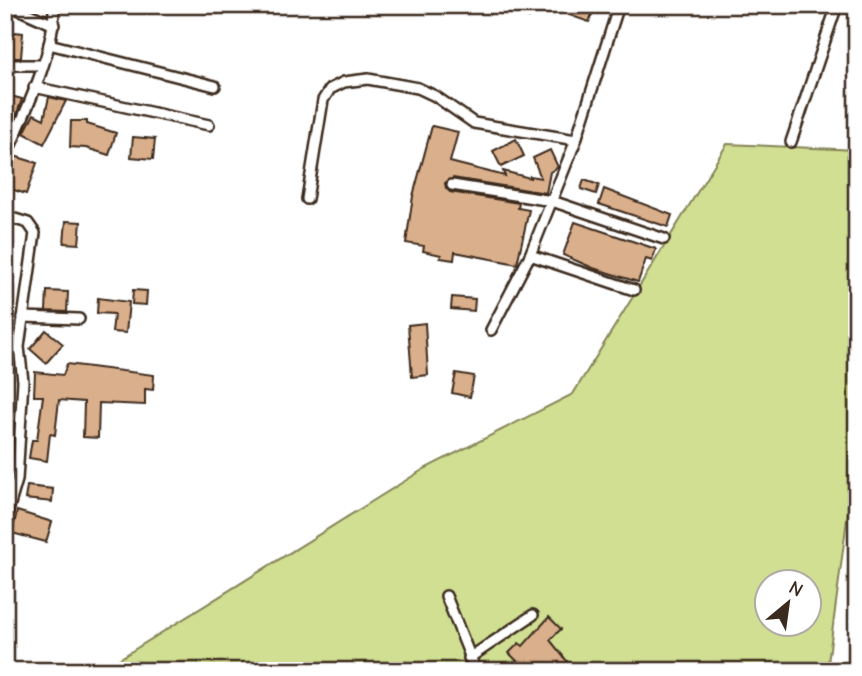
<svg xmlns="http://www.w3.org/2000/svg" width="862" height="676" font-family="'Comic Neue',sans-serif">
<rect width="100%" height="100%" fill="#fff"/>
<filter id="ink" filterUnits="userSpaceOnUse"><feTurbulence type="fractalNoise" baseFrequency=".0143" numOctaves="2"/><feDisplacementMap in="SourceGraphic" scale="14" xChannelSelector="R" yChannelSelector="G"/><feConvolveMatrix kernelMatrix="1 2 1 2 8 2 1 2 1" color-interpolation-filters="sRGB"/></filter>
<g filter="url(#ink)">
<path fill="#d0df92" stroke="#868458" stroke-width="2" fill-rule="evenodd" d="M727,144L857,150V444L827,671H100L424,469L573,394ZM768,582H810V624H768Z"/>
<g fill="#daaf8b" stroke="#3b2a1e" stroke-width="2">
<polygon points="518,5 532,5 529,18 516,14"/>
<polygon points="573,5 584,5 594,9 589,22 569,15"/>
<polygon points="5,31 23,33 21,58 5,58"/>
<polygon points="7,95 22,99 16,116 5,112"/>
<polygon points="49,97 66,101 44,144 24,133 34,114 44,119"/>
<polygon points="71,121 87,121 87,124 116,133 109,155 86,148 70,147"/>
<polygon points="432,126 458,132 450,162 505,176 503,171 530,178 530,176 541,178 533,158 550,150 558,167 550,172 546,193 453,178 445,183 446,188 450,192 519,203 518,208 529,210 517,264 455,252 454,260 440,258 441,255 423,251 424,246 406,243 413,196"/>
<polygon points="133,137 155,139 153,159 131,157"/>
<polygon points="516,139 524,156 501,167 493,151"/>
<polygon points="14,156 37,163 26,194 5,187"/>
<polygon points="584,180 599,185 596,194 581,189"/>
<polygon points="604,189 672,215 668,227 599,204"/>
<polygon points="66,221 81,222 79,244 64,243"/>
<polygon points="575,222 656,249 652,261 646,259 638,282 593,268 563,255"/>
<polygon points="133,290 147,291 146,305 132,304"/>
<polygon points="47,291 68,292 67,312 46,311"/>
<polygon points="452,297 475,299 474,311 451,309"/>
<polygon points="98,298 129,302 126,333 112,332 114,314 97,313"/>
<polygon points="425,323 428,375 412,377 408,325"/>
<polygon points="46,330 63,344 46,363 30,349"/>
<polygon points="67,364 154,375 153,390 145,389 145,405 99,403 98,438 83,437 84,402 59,400 55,435 50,434 47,461 29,458 32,440 37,440 43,396 34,396 35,372 63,375"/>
<polygon points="456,373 474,376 470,397 452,393"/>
<polygon points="27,486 53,489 52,502 25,499"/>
<polygon points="17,511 52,522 46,542 12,533"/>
<polygon points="549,617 561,629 550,640 575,671 527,671 509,653 519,643 523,646"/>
</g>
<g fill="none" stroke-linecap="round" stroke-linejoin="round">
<g stroke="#3b2a1e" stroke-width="14">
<g id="minor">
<polyline points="9,5 54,25"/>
<polyline points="49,44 215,86"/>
<polyline points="5,65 42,65"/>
<polyline points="34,87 209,125"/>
<polyline points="791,142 837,5"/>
<path d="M5,158C24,115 55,53 54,5"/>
<polyline points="452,185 552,201 664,239"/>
<polyline points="307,199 323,100 330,89 344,82 368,79 418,88 435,96 474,123 576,140"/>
<polyline points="5,216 28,223 35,233 19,347 23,381 17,480 5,521"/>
<polyline points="530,255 634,290"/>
<polyline points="23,317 79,319"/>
<polyline points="491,330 530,255 576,140 619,5"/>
<polyline points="446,596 476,671"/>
<polyline points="469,658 533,615"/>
</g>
</g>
<use href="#minor" stroke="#fff" stroke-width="9"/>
</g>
</g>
<rect width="862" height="676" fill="none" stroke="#fff" stroke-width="28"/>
<rect x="14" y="14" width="834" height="648" fill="none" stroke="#3b2a1e" stroke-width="2.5" filter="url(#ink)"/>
<g transform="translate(788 603) rotate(29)"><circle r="33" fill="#ffffff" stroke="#b1aaa5" stroke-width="2"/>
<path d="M0-5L12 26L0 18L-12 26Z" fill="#3b2a1e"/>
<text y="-10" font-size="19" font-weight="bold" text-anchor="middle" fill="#3b2a1e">N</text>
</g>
</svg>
